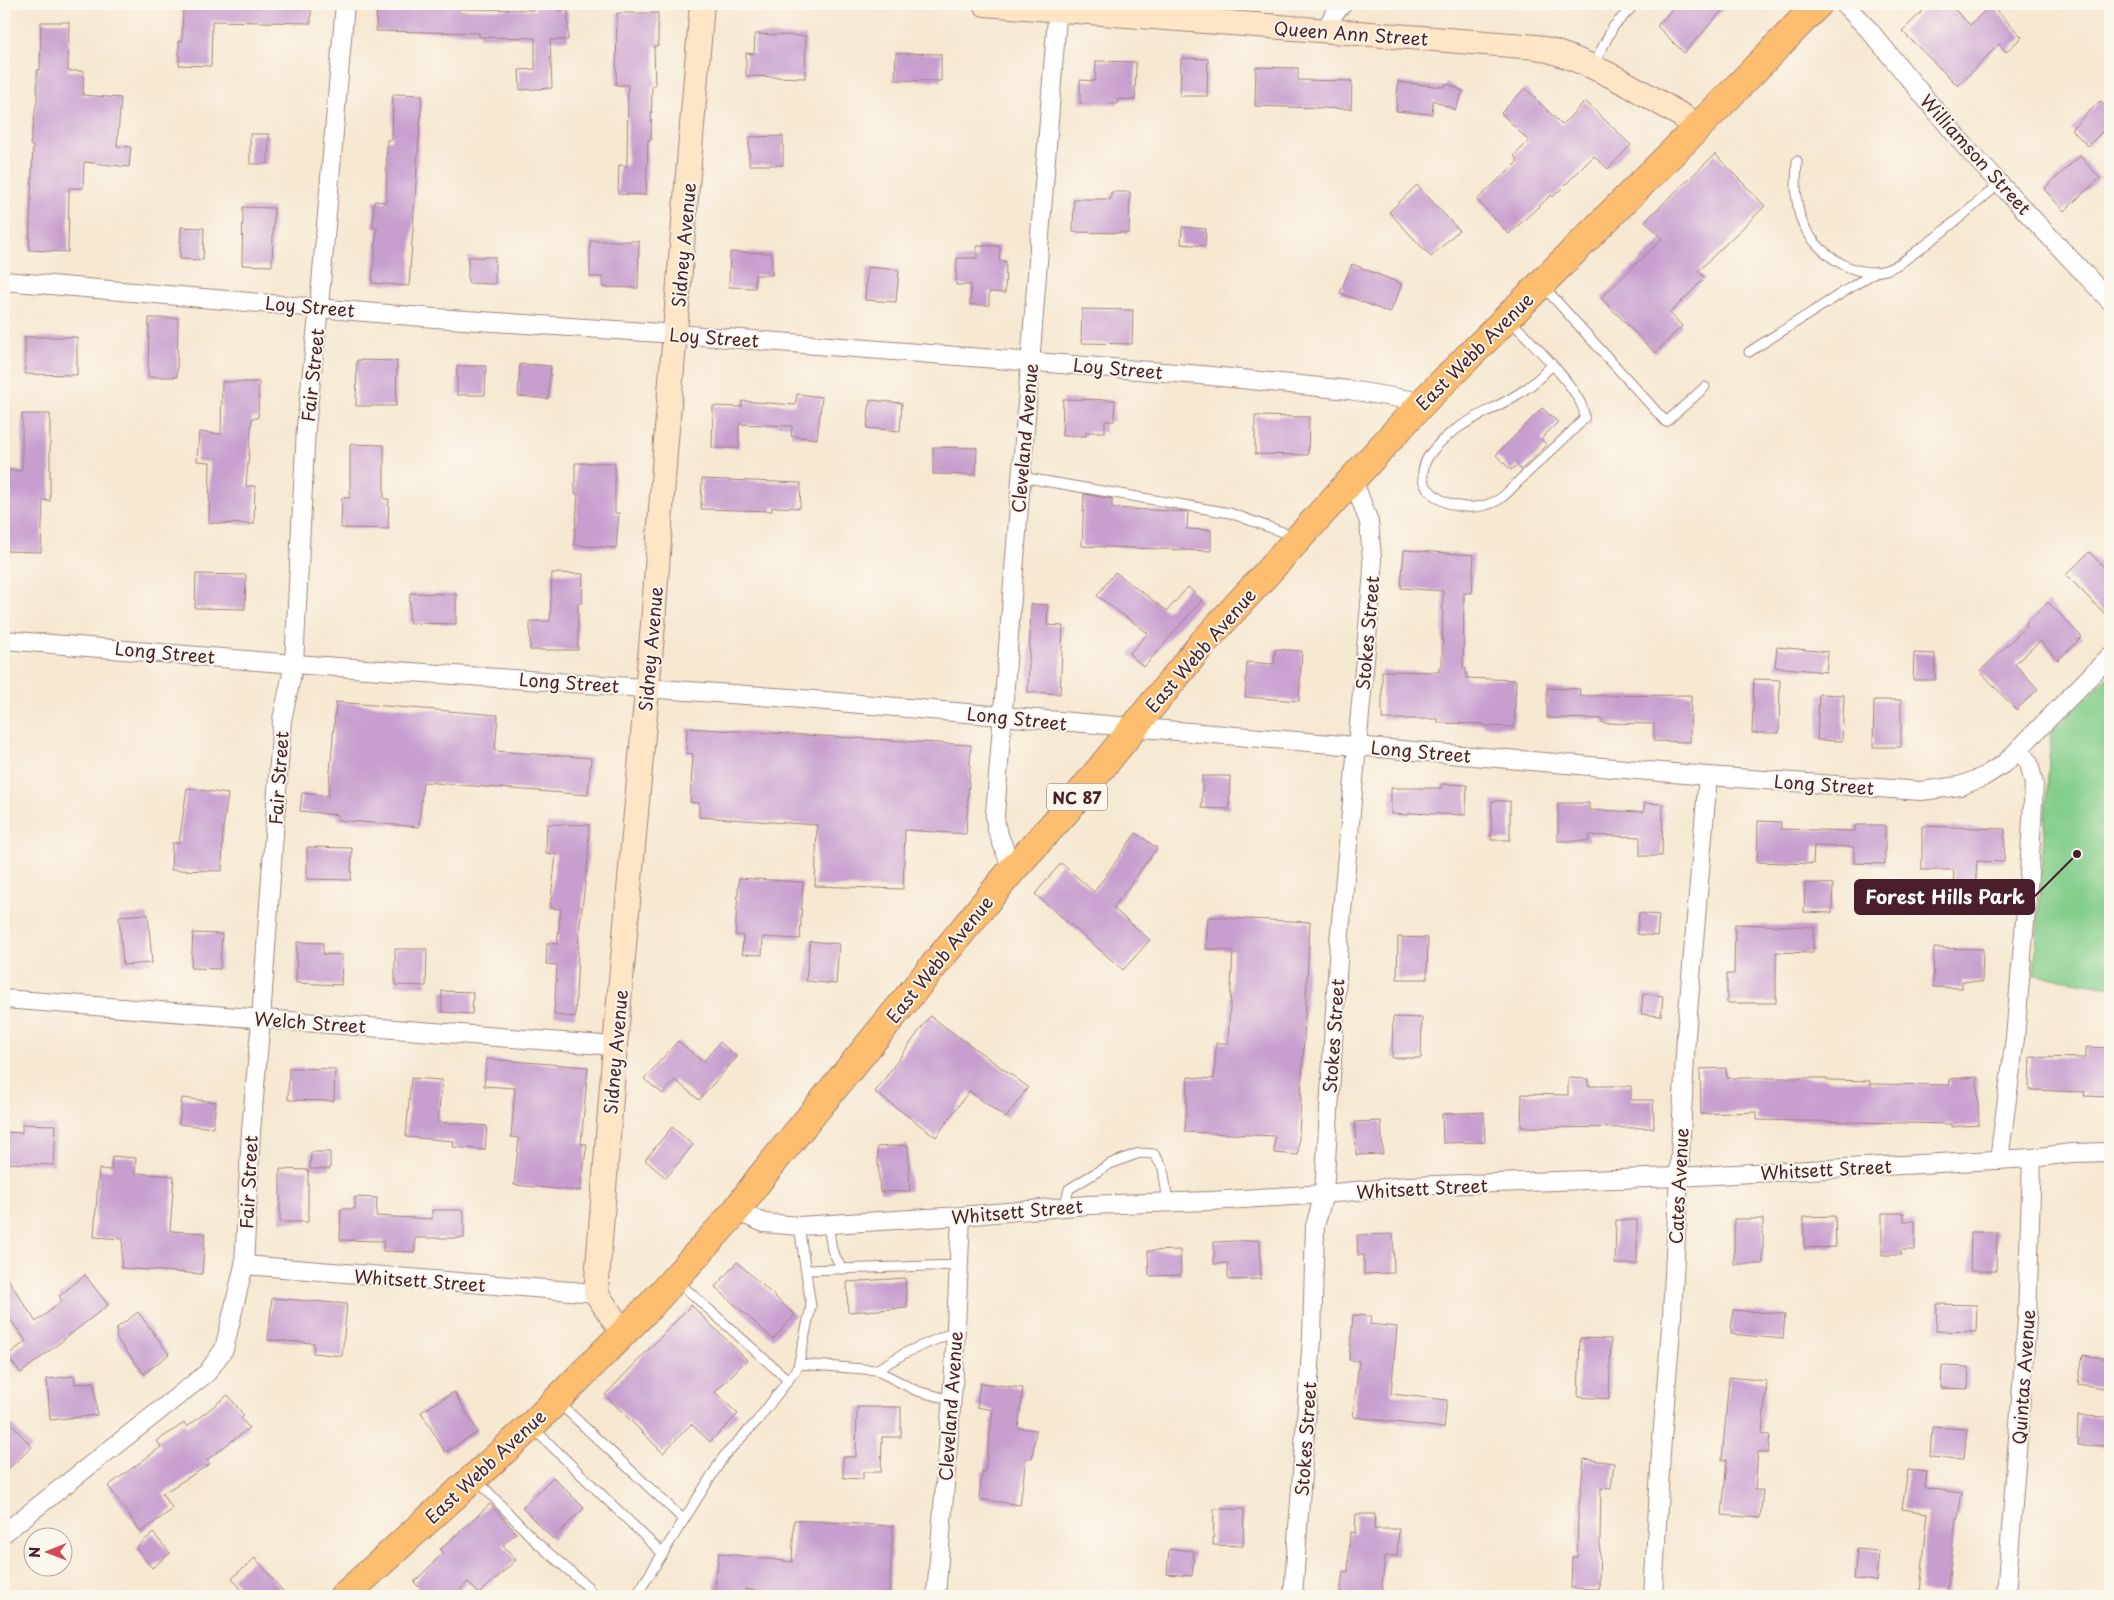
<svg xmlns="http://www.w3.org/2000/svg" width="2114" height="1600" font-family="'Playpen Sans',sans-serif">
<rect width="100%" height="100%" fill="#fbf7ec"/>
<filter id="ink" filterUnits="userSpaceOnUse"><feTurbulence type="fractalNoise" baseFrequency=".02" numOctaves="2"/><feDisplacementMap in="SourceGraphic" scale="10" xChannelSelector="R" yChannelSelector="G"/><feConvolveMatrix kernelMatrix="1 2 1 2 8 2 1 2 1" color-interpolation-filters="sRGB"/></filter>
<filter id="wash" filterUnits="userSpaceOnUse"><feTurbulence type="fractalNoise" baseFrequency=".0096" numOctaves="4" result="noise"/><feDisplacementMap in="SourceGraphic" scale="20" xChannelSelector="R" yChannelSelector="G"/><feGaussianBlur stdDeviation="1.12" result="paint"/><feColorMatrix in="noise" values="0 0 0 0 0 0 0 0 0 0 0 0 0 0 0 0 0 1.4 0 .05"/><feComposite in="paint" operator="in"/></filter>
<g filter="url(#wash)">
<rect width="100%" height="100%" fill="#f6e8d1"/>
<polygon fill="#84ce8b" stroke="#67765b" points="2110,675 2110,987 2034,975 2051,732"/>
<g id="blocks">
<g fill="#c79fcf">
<polygon points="183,4 311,4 311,23 212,21 211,66 179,65 179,41 182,41"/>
<polygon points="377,4 460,5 460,9 535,10 535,7 558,7 558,11 568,11 568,40 550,40 552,88 520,90 519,70 535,69 535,38 479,37 479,33 376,31"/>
<polygon points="1677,4 1728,4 1684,53 1657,26"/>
<polygon points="1930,4 1949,4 1970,25 1991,5 2022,37 2006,52 1999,44 1958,86 1902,31"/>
<polygon points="617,13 658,13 658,46 654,46 655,86 652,86 651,140 648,140 646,195 618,194 619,165 627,166 628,85 616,85"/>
<polygon points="41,22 69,22 68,71 84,71 83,95 121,98 117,146 131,147 129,167 84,162 83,188 69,188 68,252 29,250 33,146 30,145 37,100 37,70 40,70"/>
<polygon points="755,34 806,36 805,78 746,76 746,53 754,54"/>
<polygon points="896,53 941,54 941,81 895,80"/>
<polygon points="1181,58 1208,59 1207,96 1180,96"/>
<polygon points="1096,61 1136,62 1135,100 1118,99 1118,104 1080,103 1080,80 1095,81"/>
<polygon points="1256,67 1298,68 1298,80 1352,81 1351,109 1255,106"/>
<polygon points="1398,82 1445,87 1446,83 1463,91 1455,110 1433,100 1432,114 1396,111"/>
<polygon points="1525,88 1562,125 1585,101 1631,145 1608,169 1594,156 1553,197 1551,195 1509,234 1477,200 1518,161 1514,156 1529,141 1501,113"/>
<polygon points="393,94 422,95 409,286 372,283 377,228 373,228 374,201 386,202 387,140 392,140"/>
<polygon points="2100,101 2110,111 2110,124 2088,146 2071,129"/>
<polygon points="250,134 269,134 268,164 250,164"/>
<polygon points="783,136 783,165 749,165 749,137"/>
<polygon points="1715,154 1765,206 1698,271 1705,278 1670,313 1682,326 1655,353 1601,298 1662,239 1645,221"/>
<polygon points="2080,156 2100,178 2064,211 2044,189"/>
<polygon points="1417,185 1459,230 1431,257 1389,212"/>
<polygon points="1111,192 1130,192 1129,233 1073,232 1074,199 1111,199"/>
<polygon points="243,207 274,208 272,266 242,265"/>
<polygon points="181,227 204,228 203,260 180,259"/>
<polygon points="1182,227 1206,229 1205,246 1181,244"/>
<polygon points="590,241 639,241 638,288 603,287 603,277 590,277"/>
<polygon points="977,246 1000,246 999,261 1006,261 1005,293 989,292 989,305 970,305 971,285 956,285 957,258 977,258"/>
<polygon points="730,252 772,253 772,275 755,275 755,288 729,287"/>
<polygon points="468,257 495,257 495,284 468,283"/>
<polygon points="1352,264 1402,284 1390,313 1340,293"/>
<polygon points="867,267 899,270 896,302 865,300"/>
<polygon points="1082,309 1133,310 1132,344 1081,343"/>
<polygon points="149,318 178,318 177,377 148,377"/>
<polygon points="25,337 77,337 77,375 25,374"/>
<polygon points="357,360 397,361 396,406 356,406"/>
<polygon points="520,364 551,366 548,399 518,396"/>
<polygon points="457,366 486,366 485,395 457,395"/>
<polygon points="222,382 259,382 258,418 252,418 246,486 255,486 254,524 209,523 210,462 197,461 199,432 221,434"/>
<polygon points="797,394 822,397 817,439 791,436 792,426 739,424 739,448 712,448 713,406 742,407 742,401 795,405"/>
<polygon points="1063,399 1115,400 1114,421 1105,421 1105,432 1086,432 1086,436 1062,436"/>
<polygon points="870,400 902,403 900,431 867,428"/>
<polygon points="1542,408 1558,422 1541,439 1547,445 1521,470 1517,465 1511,470 1496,455"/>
<polygon points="22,414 50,414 50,501 43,500 41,552 4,551 4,519 7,519 8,470 22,471"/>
<polygon points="1255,416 1309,417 1308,455 1255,454"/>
<polygon points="350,444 384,445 384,499 389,499 388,529 341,528 342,498 350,498"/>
<polygon points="933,447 977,448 976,475 933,474"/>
<polygon points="575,463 615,463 615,513 619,513 616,548 574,545 578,494 575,494"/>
<polygon points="702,479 801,483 800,508 772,507 772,511 701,509"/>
<polygon points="1084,494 1112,499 1112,508 1188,512 1187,529 1211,530 1211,551 1082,546"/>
<polygon points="1404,550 1474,555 1472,593 1464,593 1463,668 1466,668 1466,678 1516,680 1514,727 1484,726 1484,724 1438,723 1438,719 1382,719 1382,671 1439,672 1439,667 1442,667 1443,591 1401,588"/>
<polygon points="2089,552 2110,573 2110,619 2066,575"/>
<polygon points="1115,572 1167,611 1188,587 1202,600 1144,667 1129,654 1148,633 1097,596"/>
<polygon points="552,573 583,574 582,603 578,603 578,650 530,650 530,621 550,621"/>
<polygon points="196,574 246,575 245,609 195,608"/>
<polygon points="410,593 456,594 456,624 409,623"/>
<polygon points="2048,602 2082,637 2058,660 2040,641 2015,664 2038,689 2016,710 1980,671 2027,626 2025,624"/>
<polygon points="1031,604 1048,605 1047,625 1063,626 1060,694 1028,692"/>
<polygon points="1777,647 1828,652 1826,672 1775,667"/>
<polygon points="1275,649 1302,651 1299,701 1245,697 1247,662 1274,664"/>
<polygon points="1914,653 1935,654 1935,680 1913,680"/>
<polygon points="1754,679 1780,680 1779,733 1752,733"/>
<polygon points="1547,688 1580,689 1579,696 1691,695 1690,742 1654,741 1654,724 1602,723 1603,719 1547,718"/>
<polygon points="1819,694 1844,695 1842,741 1817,740"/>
<polygon points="1874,700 1901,700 1901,747 1873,747"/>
<polygon points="336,702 498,715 495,751 591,758 588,795 423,782 419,827 338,820 338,815 300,811 302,793 328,796"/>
<polygon points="687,728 971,745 966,834 905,830 903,889 815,886 817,825 699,817 699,803 690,802 693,754 686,753"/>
<polygon points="1202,776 1230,776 1229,809 1202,808"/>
<polygon points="1442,784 1467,785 1466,815 1409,813 1409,815 1391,814 1391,788 1441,788"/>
<polygon points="187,788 228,794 223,828 222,871 171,870 172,843 179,843"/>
<polygon points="1492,801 1510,801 1510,840 1491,840"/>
<polygon points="1558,803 1589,803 1589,810 1644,812 1644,803 1663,804 1662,856 1640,856 1640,837 1589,835 1589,841 1558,841"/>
<polygon points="1758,821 1781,822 1781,829 1855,831 1855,825 1885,825 1885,864 1854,863 1854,847 1814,846 1813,864 1757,862"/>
<polygon points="547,824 589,825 588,859 579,933 575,1017 554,1015 557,965 546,964 547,943 557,944 561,909 550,908 556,854 546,853"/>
<polygon points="1922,826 2005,829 2004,862 1977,861 1974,908 1952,907 1954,870 1922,870"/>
<polygon points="1136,833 1157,848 1113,908 1150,940 1123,970 1035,894 1061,863 1094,892"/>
<polygon points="307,847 352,848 351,880 307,879"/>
<polygon points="739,878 803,882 800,939 763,937 762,955 742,954 743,936 735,935"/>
<polygon points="1805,883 1833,884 1832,913 1804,912"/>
<polygon points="1639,913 1659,915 1657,936 1637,934"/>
<polygon points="148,914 152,963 123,965 119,916"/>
<polygon points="1208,917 1310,922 1298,1155 1274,1153 1275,1136 1185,1132 1188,1077 1214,1079 1216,1043 1228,1043 1233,951 1206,949"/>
<polygon points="1735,924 1814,927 1813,953 1776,952 1776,1003 1727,1003 1727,974 1734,974"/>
<polygon points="193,933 222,934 220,969 191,968"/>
<polygon points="1398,937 1428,938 1427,979 1397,979"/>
<polygon points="810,941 839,944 836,984 806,981"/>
<polygon points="297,942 323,943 323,954 342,955 341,985 296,983"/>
<polygon points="1934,948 1983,949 1982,982 1962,981 1962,988 1933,987"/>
<polygon points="395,949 427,949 426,986 395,985"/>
<polygon points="442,991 473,992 472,1014 442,1012"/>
<polygon points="1643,994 1663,996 1661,1016 1641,1014"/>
<polygon points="930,1016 1028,1087 1006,1118 969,1091 936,1137 875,1092"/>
<polygon points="1393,1017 1422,1018 1421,1058 1392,1058"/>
<polygon points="678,1041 703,1062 720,1042 737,1057 699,1100 675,1080 663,1094 644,1079"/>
<polygon points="2086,1047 2110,1048 2110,1097 2084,1096 2085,1092 2029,1090 2030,1057 2086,1058"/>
<polygon points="487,1059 588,1067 581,1144 587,1144 580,1191 514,1185 519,1138 511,1137 515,1088 484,1086"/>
<polygon points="289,1068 335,1069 334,1101 288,1100"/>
<polygon points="1726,1068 1727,1078 1827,1078 1827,1080 1870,1081 1870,1084 1950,1085 1949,1079 1977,1077 1979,1125 1952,1127 1952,1124 1757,1120 1757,1112 1701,1114 1700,1069"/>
<polygon points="411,1078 442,1080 438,1122 487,1126 485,1150 453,1147 454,1141 406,1137"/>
<polygon points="1568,1078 1588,1079 1588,1086 1631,1086 1631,1100 1653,1100 1654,1128 1521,1127 1522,1094 1568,1095"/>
<polygon points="182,1098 216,1102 213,1128 179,1124"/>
<polygon points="1484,1112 1485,1142 1443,1143 1442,1114"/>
<polygon points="1381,1121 1383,1154 1356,1155 1355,1122"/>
<polygon points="22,1124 56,1125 54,1165 4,1163 4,1132 22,1133"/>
<polygon points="672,1127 693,1145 666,1178 645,1160"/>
<polygon points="908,1145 910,1191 880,1192 877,1147"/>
<polygon points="311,1152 330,1152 330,1169 310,1169"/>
<polygon points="112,1156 136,1158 135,1173 174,1176 170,1231 205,1233 202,1274 121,1268 123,1239 94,1237 99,1169 111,1170"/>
<polygon points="280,1169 308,1170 308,1222 280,1222"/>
<polygon points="355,1197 377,1198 376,1216 432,1219 432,1210 464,1210 464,1238 415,1238 415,1252 383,1251 384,1241 340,1240 341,1209 355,1209"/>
<polygon points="1882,1213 1904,1213 1904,1221 1915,1221 1915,1250 1901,1250 1901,1255 1882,1255"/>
<polygon points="1835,1216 1836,1247 1804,1248 1803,1217"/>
<rect x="1734" y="1219" width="29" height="45"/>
<polygon points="1616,1220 1637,1220 1637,1264 1615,1264"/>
<polygon points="1971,1232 1997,1232 1996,1271 1970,1271"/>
<polygon points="1393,1234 1394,1273 1364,1274 1364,1255 1358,1255 1357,1235"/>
<polygon points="1260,1240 1261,1279 1228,1280 1228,1263 1214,1264 1214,1242"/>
<polygon points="1180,1250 1181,1275 1149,1276 1148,1251"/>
<polygon points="737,1262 795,1315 773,1339 715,1287"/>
<polygon points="4,1273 36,1322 62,1301 59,1296 85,1275 108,1305 21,1373 7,1356 26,1341 4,1311"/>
<polygon points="905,1278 907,1308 848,1312 847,1282"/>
<polygon points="272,1298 347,1304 342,1356 313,1353 314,1343 268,1340"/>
<polygon points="1937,1304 1977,1305 1976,1332 1936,1331"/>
<polygon points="691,1305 747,1360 715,1392 738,1414 710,1442 691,1424 663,1453 605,1395"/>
<polygon points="1733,1310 1785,1314 1783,1339 1731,1334"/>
<polygon points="138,1312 169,1354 144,1374 116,1338 117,1328"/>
<polygon points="1353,1315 1371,1316 1370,1324 1397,1327 1391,1394 1447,1400 1444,1428 1353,1417 1359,1361 1349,1360"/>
<polygon points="1580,1338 1611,1339 1609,1399 1578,1397"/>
<polygon points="2083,1355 2110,1359 2110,1389 2078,1384"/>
<polygon points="1942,1366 1969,1367 1968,1389 1941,1388"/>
<polygon points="74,1376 75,1384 94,1382 97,1415 50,1420 47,1379"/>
<polygon points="1729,1377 1767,1381 1762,1434 1770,1435 1768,1453 1758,1452 1755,1490 1763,1490 1760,1518 1722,1515 1727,1460 1722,1460"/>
<polygon points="980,1383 1023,1388 1018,1428 1036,1430 1032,1458 1026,1458 1020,1505 979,1499 982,1471 985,1472 993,1410 977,1407"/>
<polygon points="454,1392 478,1432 445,1452 421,1412"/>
<polygon points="228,1395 244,1416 241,1418 249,1428 207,1460 210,1464 162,1494 173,1509 141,1532 108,1486 161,1447 157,1441 184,1423 187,1427"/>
<polygon points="857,1407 901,1407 901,1437 882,1437 881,1472 863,1472 863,1479 843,1478 843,1457 856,1457"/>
<polygon points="4,1416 32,1447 4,1473"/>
<polygon points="2078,1416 2110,1417 2110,1446 2077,1445"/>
<polygon points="1932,1427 1967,1429 1964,1459 1930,1457"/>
<polygon points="1584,1459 1614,1463 1611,1489 1601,1488 1599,1589 1571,1588 1572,1557 1577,1557 1578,1516"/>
<polygon points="1908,1470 1927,1472 1925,1488 1962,1493 1958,1518 1956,1517 1947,1594 1920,1591 1928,1513 1902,1509"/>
<polygon points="553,1477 584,1508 553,1539 522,1508"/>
<polygon points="490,1504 516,1533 503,1545 516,1560 479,1594 468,1582 454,1596 428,1596 414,1582 443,1553 440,1550"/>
<polygon points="1214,1509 1244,1509 1243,1546 1213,1545"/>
<polygon points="1356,1514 1375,1514 1374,1529 1399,1529 1397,1556 1385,1556 1381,1596 1340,1596 1343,1571 1348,1572 1350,1532 1355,1533"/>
<polygon points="794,1520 893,1526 889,1596 790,1596 790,1595 745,1589 744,1596 714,1596 719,1553 792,1562"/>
<polygon points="153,1533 170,1553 152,1568 136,1548"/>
<polygon points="1169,1549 1194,1551 1192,1576 1167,1574"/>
<polygon points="1857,1549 1879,1551 1876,1581 1854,1579"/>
<polygon points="255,1558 287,1596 247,1596 232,1578"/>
</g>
</g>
</g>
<g filter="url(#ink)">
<use href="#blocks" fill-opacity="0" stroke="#a0847e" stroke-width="1"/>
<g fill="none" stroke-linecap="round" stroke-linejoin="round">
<g stroke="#a0847e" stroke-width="11">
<g id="lane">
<polyline points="1593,66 1613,27 1635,4"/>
<path d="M1797,161C1795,200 1794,226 1826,253C1843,267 1864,276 1886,270C1899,266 1910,256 1921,248C1949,228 1974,206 2000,183"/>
<polyline points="1542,285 1666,422 1705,387"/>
<path d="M1509,319C1526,337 1589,396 1584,419C1565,439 1543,458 1523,477C1515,484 1507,495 1498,500C1476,512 1445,509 1428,489C1419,479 1423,464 1430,454C1454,421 1496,411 1527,388C1536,382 1544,373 1552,365"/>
<polyline points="1749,352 1875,272"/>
<polyline points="1021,477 1230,513 1296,537"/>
<polyline points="1064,1207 1069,1189 1110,1164 1139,1153 1154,1154 1163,1168 1168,1203"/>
<polyline points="828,1224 832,1250 842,1269"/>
<polyline points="807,1270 959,1265"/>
<polyline points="676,1280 788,1380"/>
<polyline points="799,1364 876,1370 917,1391 952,1400"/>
<polyline points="876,1370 907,1352 956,1331"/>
<polyline points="558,1402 684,1520"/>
<polyline points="534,1429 663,1554"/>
<polyline points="477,1480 536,1542 588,1587 593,1596"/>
<polyline points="636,1596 724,1456 757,1421 798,1367 811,1306 799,1226"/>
</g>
</g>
<g stroke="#a0847e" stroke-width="20">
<g id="street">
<polyline points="1844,4 1869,30 1969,151 2110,301"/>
<polyline points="1326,30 1335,12 1343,4"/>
<polyline points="4,281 435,318 676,334 1201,375 1349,390 1423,402"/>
<polyline points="4,640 294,664 790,698 1708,776 1921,791 1960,786 1983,777 2005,763 2110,656"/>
<polyline points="1012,870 996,827 995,815 1058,4"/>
<polyline points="4,999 615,1046"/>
<polyline points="1999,1160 2015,1038 2029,874 2034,784 2029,763 2019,750"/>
<polyline points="736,1211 764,1223 799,1226 961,1216 1087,1205 1210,1201 1324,1194 1408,1186 1678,1177 2032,1158 2071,1153 2110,1152"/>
<polyline points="244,1265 596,1293"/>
<polyline points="4,1533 207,1373 224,1349 244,1265 251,1131 261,1019 282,720 294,664 306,427 319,307 345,4"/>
<polyline points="936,1596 954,1371 961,1216"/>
<polyline points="1293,1596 1312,1338 1315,1226 1324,1194 1339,943 1373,572 1369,522 1353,479"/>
<polyline points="1653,1596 1661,1452 1672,1315 1686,1036 1708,776"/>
<polyline points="2006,1596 2027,1319 2032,1158"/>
</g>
</g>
<g stroke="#a0847e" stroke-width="26">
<g id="secondary">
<path d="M985,4L1537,47C1598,63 1645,94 1699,126"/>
<polyline points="623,1333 596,1293 615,1046 653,624 665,453 702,4"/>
</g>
</g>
<g stroke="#a0847e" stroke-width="30">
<polyline id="highway" points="344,1596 531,1426 650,1306 736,1211 761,1177 1012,870 1066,811 1202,644 1423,402 1728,97 1818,4"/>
</g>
<use href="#lane" stroke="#fff" stroke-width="9"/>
<use href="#street" stroke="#fff" stroke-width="18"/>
<use href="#secondary" stroke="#fee5c5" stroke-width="24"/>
<use href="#highway" stroke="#fcbd6e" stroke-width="28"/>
</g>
</g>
<g text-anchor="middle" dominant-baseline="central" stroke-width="4" stroke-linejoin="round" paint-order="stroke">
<rect fill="#fbf7ec" stroke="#7f6065" stroke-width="1" x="1047" y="783.5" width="60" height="27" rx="4"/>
<g font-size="16" font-weight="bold" fill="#4a1f2b">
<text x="1077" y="797">NC 87</text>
</g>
<g font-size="18" fill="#4a1f2b" stroke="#fbf7ec">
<text transform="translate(1351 33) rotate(4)">Queen Ann Street</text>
<text transform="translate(1976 154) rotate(48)">Williamson Street</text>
<text transform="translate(683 245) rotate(-85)">Sidney Avenue</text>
<text transform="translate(310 306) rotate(5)">Loy Street</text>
<text transform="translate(714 337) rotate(4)">Loy Street</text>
<text transform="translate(1474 351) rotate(-45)">East Webb Avenue</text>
<text transform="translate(1118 368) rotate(5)">Loy Street</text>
<text transform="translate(312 375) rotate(-84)">Fair Street</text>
<text transform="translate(1024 438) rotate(-85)">Cleveland Avenue</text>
<text transform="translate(1367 633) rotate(-85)">Stokes Street</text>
<text transform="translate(650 649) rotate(-85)">Sidney Avenue</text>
<text transform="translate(1200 650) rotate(-49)">East Webb Avenue</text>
<text transform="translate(165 652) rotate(5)">Long Street</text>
<text transform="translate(569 682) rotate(4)">Long Street</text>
<text transform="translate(1017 718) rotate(6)">Long Street</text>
<text transform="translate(1421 751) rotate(5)">Long Street</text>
<text transform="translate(278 778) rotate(-86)">Fair Street</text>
<text transform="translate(1824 784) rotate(4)">Long Street</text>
<text transform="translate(939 959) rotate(-51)">East Webb Avenue</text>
<text transform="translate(310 1022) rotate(4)">Welch Street</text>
<text transform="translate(1333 1036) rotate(-86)">Stokes Street</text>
<text transform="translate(615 1052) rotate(-85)">Sidney Avenue</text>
<text transform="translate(1826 1169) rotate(-3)">Whitsett Street</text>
<text transform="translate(248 1182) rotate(-87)">Fair Street</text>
<text transform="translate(1678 1186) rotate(-87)">Cates Avenue</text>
<text transform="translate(1422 1188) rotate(-3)">Whitsett Street</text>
<text transform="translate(1017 1211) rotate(-5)">Whitsett Street</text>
<text transform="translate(420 1280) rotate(4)">Whitsett Street</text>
<text transform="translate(2023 1377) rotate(-86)">Quintas Avenue</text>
<text transform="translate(950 1406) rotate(-86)">Cleveland Avenue</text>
<text transform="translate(1305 1439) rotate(-86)">Stokes Street</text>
<text transform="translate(485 1466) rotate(-43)">East Webb Avenue</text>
</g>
</g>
<path fill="none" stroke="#4a1f2b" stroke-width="2" d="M2077 854L2034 897"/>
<circle fill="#4a1f2b" stroke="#fbf7ec" stroke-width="2" cx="2077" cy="854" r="5"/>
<rect fill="#4a1f2b" stroke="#4a1f2b" stroke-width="2" x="1855" y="880" width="179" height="34" rx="5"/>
<g font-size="19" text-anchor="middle" font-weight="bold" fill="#fff">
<text x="1945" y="904">Forest Hills Park</text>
</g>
<rect width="2114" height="1600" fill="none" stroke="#fbf7ec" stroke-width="20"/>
<g transform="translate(48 1552) rotate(269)"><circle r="24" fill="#fbf7ec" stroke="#b4a19f"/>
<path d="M0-4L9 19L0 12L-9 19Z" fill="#d1495b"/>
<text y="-8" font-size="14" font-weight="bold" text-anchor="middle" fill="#4a1f2b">N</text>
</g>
</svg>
